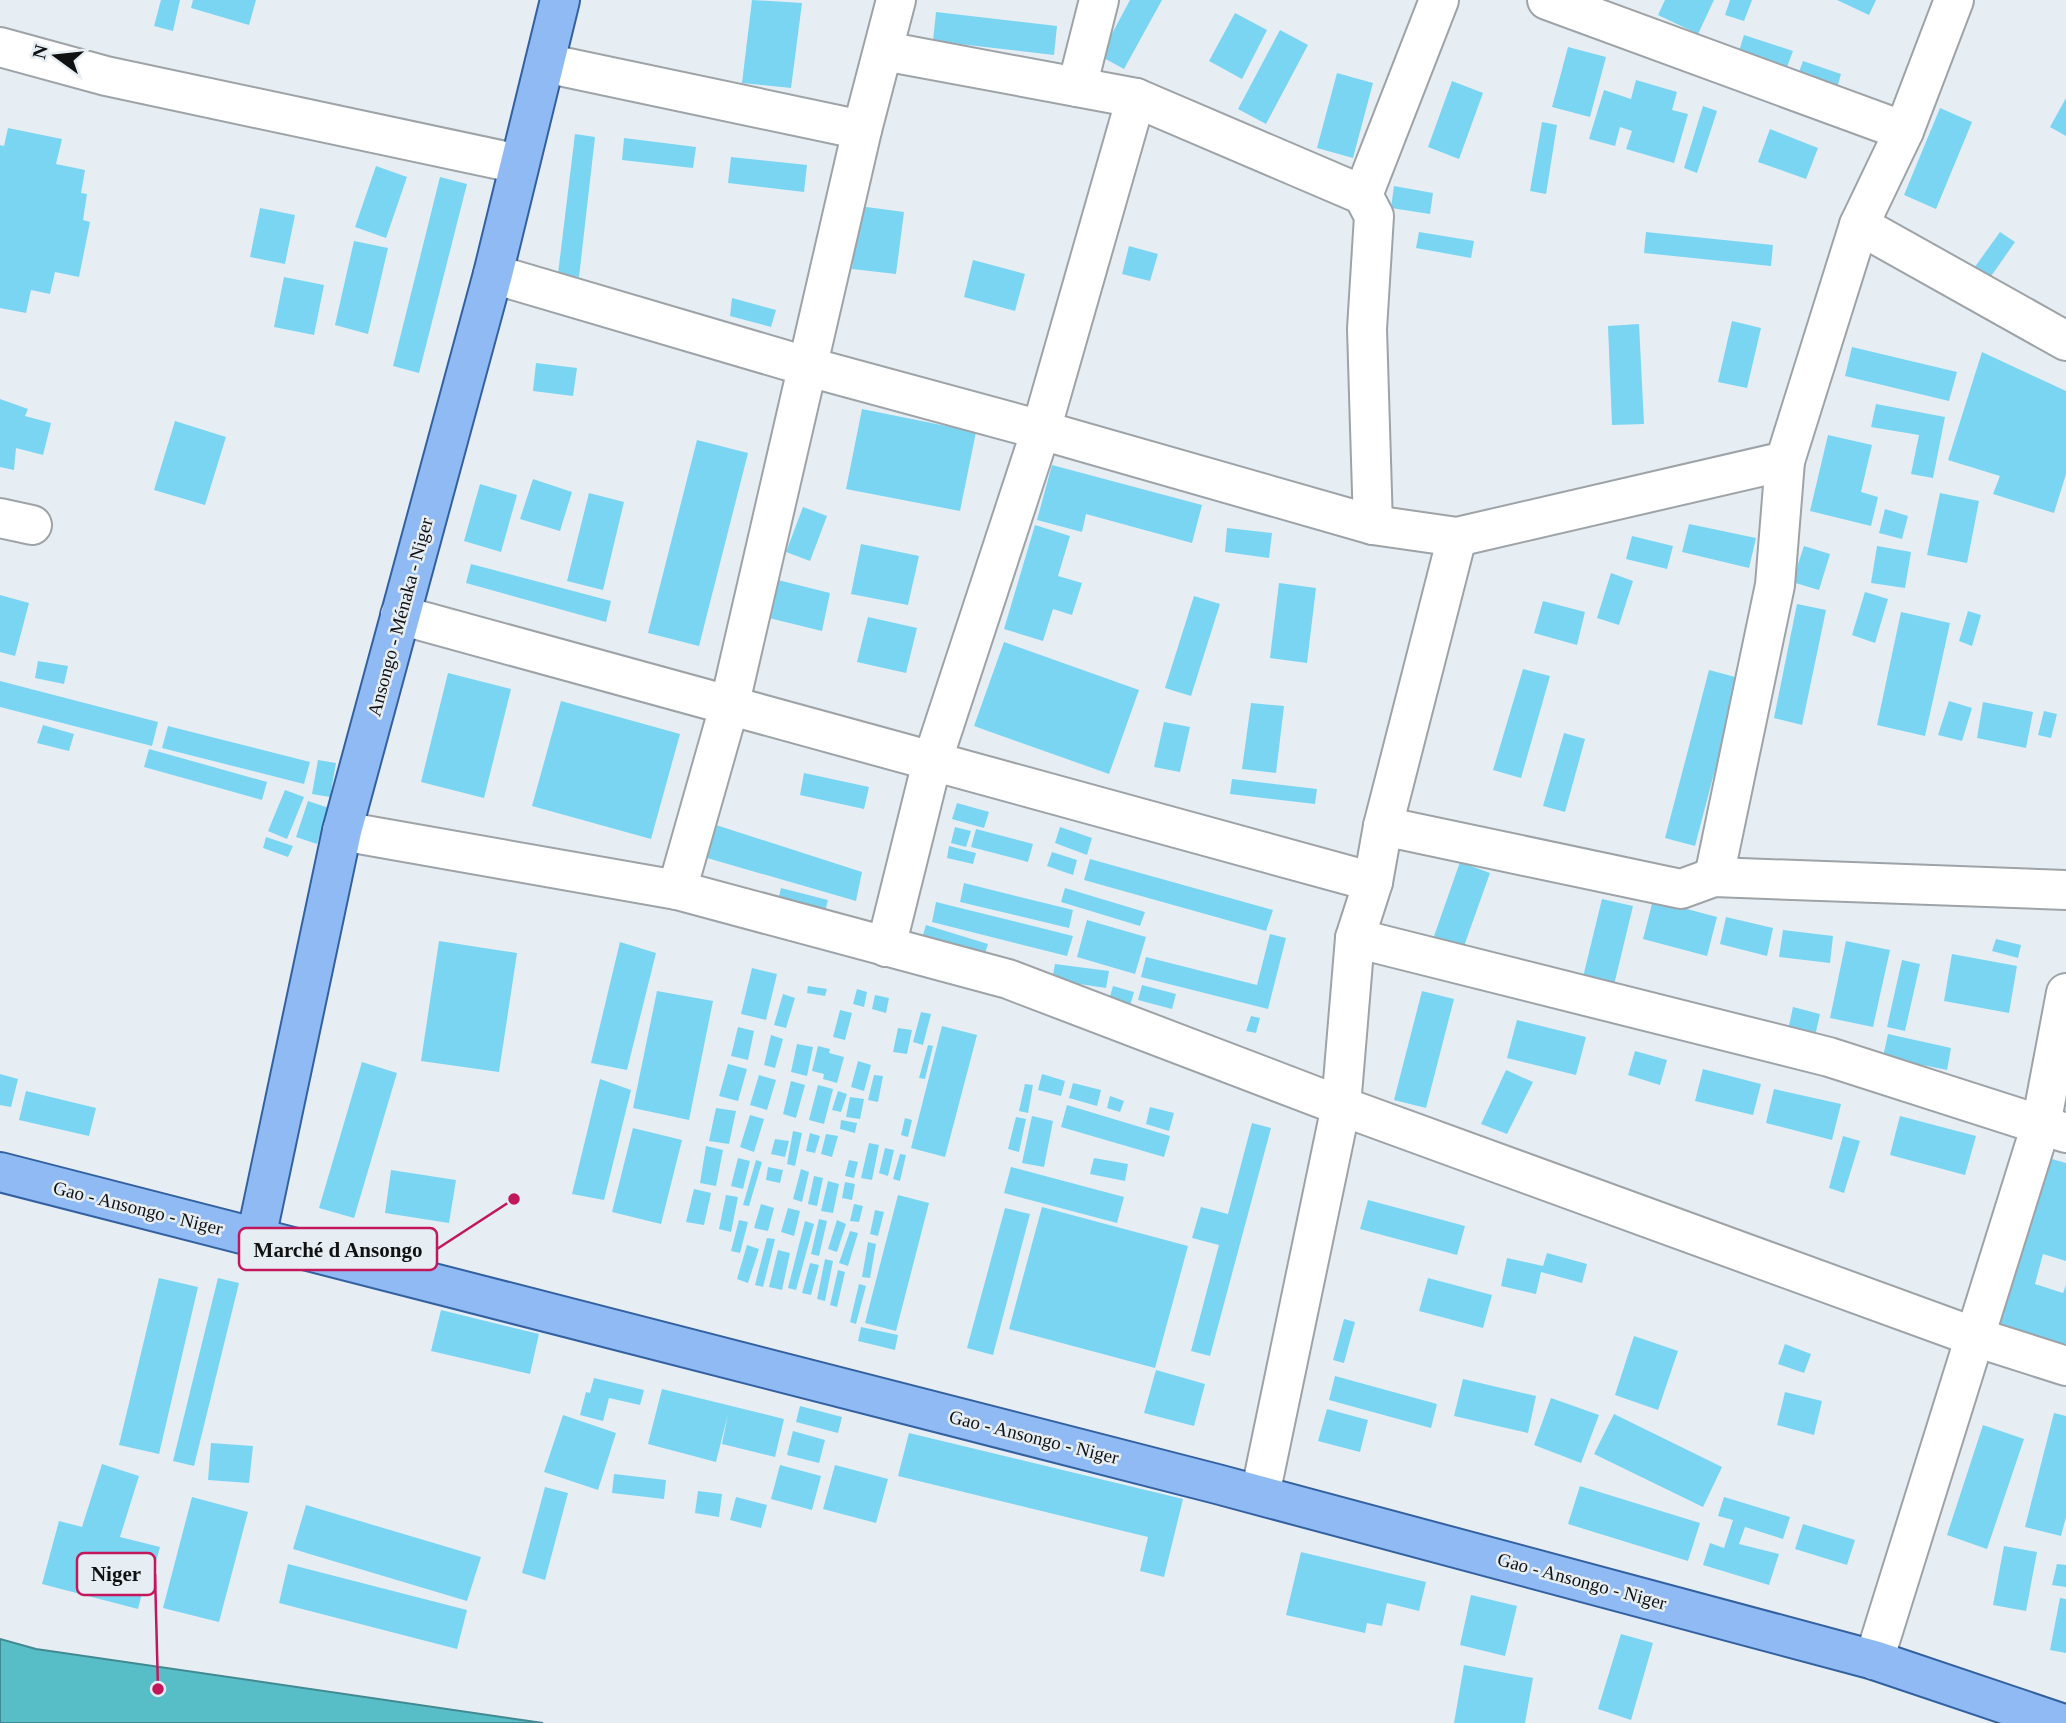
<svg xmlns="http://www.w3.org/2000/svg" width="2066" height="1723" font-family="'Times New Roman',serif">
<rect width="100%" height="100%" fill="#e7eef3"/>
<polygon fill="#57bec7" stroke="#418a91" stroke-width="2" points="0,1639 36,1649 543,1723 0,1723"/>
<g fill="#7ad5f2">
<polygon points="161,0 180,0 173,31 154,26"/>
<polygon points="193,0 256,0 249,25 191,8"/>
<polygon points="752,0 802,3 791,88 742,83"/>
<polygon points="1130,0 1162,0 1124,69 1100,56"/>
<polygon points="1665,0 1714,0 1698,34 1658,15"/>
<polygon points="1730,0 1752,0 1744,21 1725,15"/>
<polygon points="1837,0 1876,0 1869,15"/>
<polygon points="936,12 1057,26 1054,55 933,41"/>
<polygon points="1235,13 1267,30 1242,79 1209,61"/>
<polygon points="1280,30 1308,45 1266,124 1238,109"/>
<polygon points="1744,35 1793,51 1787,67 1739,51"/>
<polygon points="1568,47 1606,57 1590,117 1552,107"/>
<polygon points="1803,61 1841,74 1837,88 1798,75"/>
<polygon points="1337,73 1373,83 1353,158 1317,148"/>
<polygon points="1636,80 1677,92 1672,110 1688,114 1674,163 1626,149 1632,131 1620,127 1615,146 1589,139 1604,90 1631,99"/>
<polygon points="1452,81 1483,93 1459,159 1428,147"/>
<polygon points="2066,98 2066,136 2050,127"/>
<polygon points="1703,106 1717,111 1697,173 1684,168"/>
<polygon points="1940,108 1972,122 1936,209 1904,195"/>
<polygon points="1542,122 1557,125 1546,194 1530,191"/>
<polygon points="8,128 62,139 56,164 85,170 81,193 87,194 83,220 90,222 79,277 55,272 50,294 31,290 26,313 0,308 0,145 4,146"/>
<polygon points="1770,129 1818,148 1806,179 1758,162"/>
<polygon points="575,134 595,137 579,277 558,274"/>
<polygon points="624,138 696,147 693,168 622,160"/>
<polygon points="731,157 807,165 804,192 728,183"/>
<polygon points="376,166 407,177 386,238 355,227"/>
<polygon points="440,177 467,184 419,373 393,366"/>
<polygon points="1394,186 1433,193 1430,214 1391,208"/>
<polygon points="859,206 904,212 896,274 852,269"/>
<polygon points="260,208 295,215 285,264 250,257"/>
<polygon points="1419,232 1474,241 1471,258 1416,248"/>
<polygon points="1646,232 1773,245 1771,266 1644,253"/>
<polygon points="2000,232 2015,242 1987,282 1972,271"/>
<polygon points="354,241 388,248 368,334 335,325"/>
<polygon points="1129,246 1158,254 1150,281 1122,274"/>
<polygon points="973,260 1025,274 1015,311 964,297"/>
<polygon points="284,277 324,285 314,335 274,327"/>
<polygon points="732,298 776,310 771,327 730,316"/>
<polygon points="1732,321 1761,328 1747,388 1718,382"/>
<polygon points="1639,324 1644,424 1612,425 1608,326"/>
<polygon points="1852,347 1957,372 1949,401 1845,376"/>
<polygon points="1982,352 2066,391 2066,474 2054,513 1993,494 2000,476 1948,460"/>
<polygon points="536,363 577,368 573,396 533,391"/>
<polygon points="0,399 28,409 25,416 51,423 43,455 16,448 14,470 0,467"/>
<polygon points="1876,404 1945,417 1933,478 1911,474 1919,435 1871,427"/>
<polygon points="862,409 976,432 960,511 846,489"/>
<polygon points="175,421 226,437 205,505 154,490"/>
<polygon points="1828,435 1872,445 1861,492 1878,497 1871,526 1810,511"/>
<polygon points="697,440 748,453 699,646 648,633"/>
<polygon points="1052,465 1202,505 1192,543 1086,514 1082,532 1037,520"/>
<polygon points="533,479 572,492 560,531 520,519"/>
<polygon points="480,484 517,495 501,552 464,541"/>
<polygon points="589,493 624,502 603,590 567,581"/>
<polygon points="1940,493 1979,501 1967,563 1927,555"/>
<polygon points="803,507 827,516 810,561 786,552"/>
<polygon points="1885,509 1908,516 1902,539 1879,533"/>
<polygon points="1689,524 1756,538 1749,568 1682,552"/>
<polygon points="1035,525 1070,536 1058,576 1082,583 1072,615 1053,609 1043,641 1004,629"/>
<polygon points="1227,528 1272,533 1269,558 1225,552"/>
<polygon points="1632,536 1673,546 1667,569 1626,559"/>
<polygon points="861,544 919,556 908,605 851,594"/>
<polygon points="1804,546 1830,554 1819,590 1792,582"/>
<polygon points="1877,546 1911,552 1905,588 1871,583"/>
<polygon points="471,564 611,601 606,622 466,583"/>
<polygon points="1611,573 1633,581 1619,625 1597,618"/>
<polygon points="778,580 830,593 822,631 769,618"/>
<polygon points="1279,583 1316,588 1307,663 1270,658"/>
<polygon points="1865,592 1888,599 1875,643 1852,635"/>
<polygon points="0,595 29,603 15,656 0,652"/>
<polygon points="1194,596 1220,604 1191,696 1165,688"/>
<polygon points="1543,601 1585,612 1577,645 1534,633"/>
<polygon points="1797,604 1826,610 1802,725 1774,718"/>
<polygon points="1968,611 1981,615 1972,646 1959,641"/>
<polygon points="1901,612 1950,623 1925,736 1877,725"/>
<polygon points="868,617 917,628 906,673 857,662"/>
<polygon points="1004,642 1139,690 1109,774 974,726"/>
<polygon points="38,661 68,666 64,684 35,678"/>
<polygon points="1523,669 1550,676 1521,778 1493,770"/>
<polygon points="1709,670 1739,678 1695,846 1665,838"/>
<polygon points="448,673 511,689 484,798 421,782"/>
<polygon points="0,681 158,722 152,746 0,707"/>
<polygon points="561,701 680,734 651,839 532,806"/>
<polygon points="1949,701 1972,708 1962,741 1938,735"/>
<polygon points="1983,702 2033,712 2026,748 1977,738"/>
<polygon points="1251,703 1284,706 1276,773 1242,769"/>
<polygon points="2044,711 2057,714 2051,738 2038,735"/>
<polygon points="1164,722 1190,727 1180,772 1154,767"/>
<polygon points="43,725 74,734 69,751 37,743"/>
<polygon points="168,726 310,762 304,784 162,748"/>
<polygon points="1564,733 1585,739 1565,812 1543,806"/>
<polygon points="149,749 267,782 262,800 144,767"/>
<polygon points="318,760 336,763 330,797 312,794"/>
<polygon points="804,773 869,787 864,809 800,795"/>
<polygon points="1232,779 1317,789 1315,804 1230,794"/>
<polygon points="285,790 304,797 287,839 268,831"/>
<polygon points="308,801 329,808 317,844 296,837"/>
<polygon points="957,803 989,812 984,828 952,819"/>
<polygon points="716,825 862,872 856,901 707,858"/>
<polygon points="955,827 971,831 966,847 951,843"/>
<polygon points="1060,827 1092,838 1087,855 1055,843"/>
<polygon points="976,829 1033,844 1028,862 971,847"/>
<polygon points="266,837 293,846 288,857 263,848"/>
<polygon points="949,846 976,853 973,864 947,858"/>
<polygon points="1052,852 1077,860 1073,875 1047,866"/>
<polygon points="1090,859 1273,910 1266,931 1084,880"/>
<polygon points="1460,862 1490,873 1463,949 1433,939"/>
<polygon points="964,883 1073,910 1069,928 960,902"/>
<polygon points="781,888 828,900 824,916 777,904"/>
<polygon points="1065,888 1145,912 1140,926 1061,902"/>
<polygon points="1602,899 1633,906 1614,985 1583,977"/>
<polygon points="1653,900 1717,917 1707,956 1643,939"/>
<polygon points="936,902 1073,936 1067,956 932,922"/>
<polygon points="1726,917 1773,928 1767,956 1720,944"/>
<polygon points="1087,920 1146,937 1135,974 1077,957"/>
<polygon points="926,925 988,944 983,960 921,941"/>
<polygon points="1783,930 1833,936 1830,963 1779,957"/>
<polygon points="1270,934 1286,938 1268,1009 1141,977 1146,957 1257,985"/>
<polygon points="1996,939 2021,945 2018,958 1992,951"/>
<polygon points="439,941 517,953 499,1072 421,1061"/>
<polygon points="1846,941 1890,950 1873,1027 1830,1018"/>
<polygon points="620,942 656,953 627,1070 591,1063"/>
<polygon points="1952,954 2017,966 2009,1013 1944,1001"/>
<polygon points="1902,960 1920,964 1905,1031 1887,1027"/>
<polygon points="1055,964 1109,971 1106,988 1052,980"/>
<polygon points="752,968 777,974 766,1020 741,1014"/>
<polygon points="1142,985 1176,994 1172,1009 1138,1000"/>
<polygon points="808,986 827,989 825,996 807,993"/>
<polygon points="1113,986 1134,992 1130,1006 1109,1000"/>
<polygon points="857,989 867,992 864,1007 853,1004"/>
<polygon points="657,991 713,1001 689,1120 633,1108"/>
<polygon points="1422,991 1454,999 1426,1108 1394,1100"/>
<polygon points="783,994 795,998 786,1028 774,1025"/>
<polygon points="875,995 889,998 886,1013 872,1009"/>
<polygon points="1793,1007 1820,1014 1815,1036 1788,1030"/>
<polygon points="840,1010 852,1013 845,1040 833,1037"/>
<polygon points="921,1012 931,1014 923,1045 913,1042"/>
<polygon points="1251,1016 1260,1018 1256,1033 1246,1031"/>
<polygon points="1517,1020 1586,1037 1576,1075 1507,1058"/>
<polygon points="942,1026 977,1035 945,1157 911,1148"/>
<polygon points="738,1027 754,1031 748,1060 731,1056"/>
<polygon points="898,1028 912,1030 907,1054 893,1052"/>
<polygon points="1888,1034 1951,1048 1947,1070 1883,1057"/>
<polygon points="771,1035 783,1039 775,1068 764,1065"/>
<polygon points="797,1044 813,1047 807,1076 791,1072"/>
<polygon points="928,1045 933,1046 925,1079 919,1078"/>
<polygon points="818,1046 830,1049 829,1053 844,1057 837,1083 823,1079 824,1074 812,1071"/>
<polygon points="1635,1051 1667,1060 1660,1085 1628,1075"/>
<polygon points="858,1061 871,1065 864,1091 851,1087"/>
<polygon points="362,1062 397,1073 354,1218 319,1208"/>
<polygon points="728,1064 747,1069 738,1101 719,1096"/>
<polygon points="1703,1069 1761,1084 1753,1115 1695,1101"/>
<polygon points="1506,1070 1533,1082 1507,1134 1481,1124"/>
<polygon points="0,1074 18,1079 11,1107 0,1105"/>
<polygon points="1042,1074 1065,1081 1061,1096 1038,1090"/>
<polygon points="759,1075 776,1080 767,1110 750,1105"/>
<polygon points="874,1075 883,1076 878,1102 868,1100"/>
<polygon points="600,1079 631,1090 604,1200 572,1194"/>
<polygon points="791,1081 805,1085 796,1118 783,1114"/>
<polygon points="1073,1083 1101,1090 1097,1106 1069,1098"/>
<polygon points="1025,1084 1033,1085 1028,1113 1019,1111"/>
<polygon points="818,1085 833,1089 824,1124 809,1120"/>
<polygon points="1774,1089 1841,1104 1832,1140 1766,1123"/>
<polygon points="26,1091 96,1108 89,1136 19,1120"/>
<polygon points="838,1091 847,1094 841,1112 832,1110"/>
<polygon points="1110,1096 1124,1101 1120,1112 1107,1108"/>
<polygon points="850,1097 864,1099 860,1119 846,1117"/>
<polygon points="1067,1105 1170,1136 1164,1157 1061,1127"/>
<polygon points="1150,1107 1174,1113 1169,1131 1146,1124"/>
<polygon points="716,1108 736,1111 729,1144 709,1141"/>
<polygon points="750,1115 764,1119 754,1152 740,1147"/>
<polygon points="1032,1116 1053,1121 1044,1167 1022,1163"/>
<polygon points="1900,1116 1976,1136 1965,1175 1890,1155"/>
<polygon points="1016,1117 1026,1119 1019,1152 1008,1149"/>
<polygon points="905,1118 912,1120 908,1137 901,1135"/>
<polygon points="841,1120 857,1123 855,1133 840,1129"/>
<polygon points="1252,1123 1271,1128 1210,1356 1191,1351 1219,1245 1192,1238 1201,1207 1228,1214"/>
<polygon points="633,1128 682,1140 661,1224 612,1212"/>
<polygon points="793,1131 802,1133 795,1166 787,1164"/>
<polygon points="810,1133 820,1136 815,1153 806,1151"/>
<polygon points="826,1134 838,1136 832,1157 821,1154"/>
<polygon points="1843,1136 1860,1141 1844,1193 1829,1188"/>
<polygon points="775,1139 789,1141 785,1157 771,1154"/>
<polygon points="869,1143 879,1145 872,1180 861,1178"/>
<polygon points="706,1146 723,1150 716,1186 700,1183"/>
<polygon points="885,1148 894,1150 888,1176 879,1173"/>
<polygon points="900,1154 906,1155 900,1181 893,1179"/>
<polygon points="2034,1154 2066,1163 2066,1261 2043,1254 2035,1284 2063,1293 2066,1285 2066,1347 1984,1322"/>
<polygon points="738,1158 750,1161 743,1189 731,1186"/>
<polygon points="1094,1158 1128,1164 1125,1181 1090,1174"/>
<polygon points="756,1160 762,1162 749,1206 743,1205"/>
<polygon points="849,1160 858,1162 854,1178 845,1176"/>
<polygon points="768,1167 783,1170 780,1183 766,1180"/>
<polygon points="1011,1167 1124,1197 1117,1223 1004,1193"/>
<polygon points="801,1169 809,1172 802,1202 793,1199"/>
<polygon points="391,1170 456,1180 449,1223 385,1213"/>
<polygon points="814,1176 823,1178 817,1206 808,1204"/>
<polygon points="828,1181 839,1184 833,1213 821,1211"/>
<polygon points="845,1182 855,1184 852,1200 842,1198"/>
<polygon points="694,1189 711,1193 704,1225 686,1222"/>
<polygon points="726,1195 738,1197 731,1232 719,1229"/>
<polygon points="898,1195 929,1203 896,1331 865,1323"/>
<polygon points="1368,1200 1465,1226 1457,1255 1360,1229"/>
<polygon points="761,1204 774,1208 768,1231 754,1228"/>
<polygon points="854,1204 863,1206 859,1222 850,1221"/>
<polygon points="1042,1207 1188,1246 1155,1368 1009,1329"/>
<polygon points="788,1208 800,1211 794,1236 781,1232"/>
<polygon points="1005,1208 1030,1214 993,1355 967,1348"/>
<polygon points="875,1210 884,1212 878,1236 870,1234"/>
<polygon points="819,1219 827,1221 819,1256 811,1254"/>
<polygon points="739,1220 748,1222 740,1253 731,1251"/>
<polygon points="837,1220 846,1224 837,1252 828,1249"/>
<polygon points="805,1221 814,1224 796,1290 788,1288"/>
<polygon points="850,1231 858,1233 848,1266 839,1263"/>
<polygon points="767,1238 775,1239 763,1287 755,1285"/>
<polygon points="868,1242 876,1244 870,1278 862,1277"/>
<polygon points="747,1245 759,1249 748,1283 737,1279"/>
<polygon points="778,1250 790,1253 782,1290 769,1287"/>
<polygon points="1547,1253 1587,1264 1582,1283 1541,1272 1536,1294 1501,1286 1507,1258 1543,1266"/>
<polygon points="825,1259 833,1261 825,1301 817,1299"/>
<polygon points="810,1263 819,1265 811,1295 802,1293"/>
<polygon points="838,1270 845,1272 837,1307 830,1305"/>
<polygon points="159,1278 198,1287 159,1454 119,1445"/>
<polygon points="218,1278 239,1283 194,1466 173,1461"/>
<polygon points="1428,1278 1492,1295 1483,1328 1419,1311"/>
<polygon points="859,1284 866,1286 856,1324 850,1322"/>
<polygon points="441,1310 539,1334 530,1374 431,1351"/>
<polygon points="1344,1319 1355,1322 1344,1363 1333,1360"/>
<polygon points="861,1327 898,1335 895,1350 858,1341"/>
<polygon points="1634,1336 1678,1351 1658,1410 1615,1395"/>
<polygon points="1785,1344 1811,1354 1804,1373 1778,1364"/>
<polygon points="1156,1370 1205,1384 1194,1426 1144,1413"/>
<polygon points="1335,1376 1437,1404 1431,1428 1329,1400"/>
<polygon points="594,1378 644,1390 640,1405 609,1398 603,1421 580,1415 586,1392 590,1393"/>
<polygon points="1463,1379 1536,1396 1528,1433 1454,1416"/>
<polygon points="662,1389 784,1419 775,1457 722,1444 728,1414 716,1462 648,1444"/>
<polygon points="1785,1392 1822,1401 1814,1435 1777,1425"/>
<polygon points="1551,1398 1599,1415 1581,1463 1534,1445"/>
<polygon points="800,1406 842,1417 838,1433 796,1422"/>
<polygon points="1327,1409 1368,1420 1360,1452 1318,1441"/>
<polygon points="2054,1413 2066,1416 2066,1517 2061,1536 2025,1527"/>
<polygon points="1614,1414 1722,1467 1703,1507 1594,1454"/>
<polygon points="563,1415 616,1433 598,1490 544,1472"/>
<polygon points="1983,1425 2024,1439 1987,1549 1947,1535"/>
<polygon points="793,1431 825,1440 819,1463 787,1455"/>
<polygon points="909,1433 1183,1499 1164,1577 1140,1571 1148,1537 898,1476"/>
<polygon points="211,1443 253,1446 249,1483 208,1480"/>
<polygon points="102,1464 139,1476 120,1537 160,1547 147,1594 142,1593 138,1609 42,1584 59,1521 82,1527"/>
<polygon points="780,1465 821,1476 812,1510 771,1499"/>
<polygon points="835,1465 888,1479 876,1523 823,1509"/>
<polygon points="614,1474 666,1480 664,1499 612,1493"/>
<polygon points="1580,1486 1700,1523 1688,1561 1568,1524"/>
<polygon points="545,1487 568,1493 545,1580 522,1573"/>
<polygon points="698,1491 722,1494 719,1517 695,1513"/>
<polygon points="192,1497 248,1512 219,1622 163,1608"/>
<polygon points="736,1497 767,1505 761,1528 730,1520"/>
<polygon points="1724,1497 1790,1517 1783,1539 1745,1527 1739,1544 1779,1554 1769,1585 1703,1565 1710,1543 1724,1548 1733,1520 1718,1516"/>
<polygon points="306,1505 481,1557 467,1601 293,1549"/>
<polygon points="1803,1524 1855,1540 1847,1565 1795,1549"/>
<polygon points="2004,1546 2037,1552 2026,1611 1993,1605"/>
<polygon points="1301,1552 1426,1582 1419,1611 1387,1603 1382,1626 1367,1623 1365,1633 1286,1615"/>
<polygon points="288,1564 467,1610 457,1649 279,1603"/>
<polygon points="2057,1564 2066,1565 2066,1587 2052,1585"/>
<polygon points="1471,1595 1517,1606 1505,1656 1460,1645"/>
<polygon points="2060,1598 2066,1599 2066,1653 2050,1650"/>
<polygon points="1621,1634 1653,1643 1631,1720 1598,1709"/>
<polygon points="1464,1665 1533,1678 1525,1723 1454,1723"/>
</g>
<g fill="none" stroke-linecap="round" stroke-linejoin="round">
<g stroke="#9da3a7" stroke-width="42">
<g id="minor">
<polyline points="1547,0 1904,131"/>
<polyline points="0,47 106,76 519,164"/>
<polyline points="884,51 1136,98 1363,195 1374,216 1367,329 1373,525"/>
<polyline points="545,63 862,130"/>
<polyline points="1077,87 1099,0"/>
<polyline points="1363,195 1439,0"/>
<polyline points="1859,225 2066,341"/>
<polyline points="493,274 809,367 1041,430 1373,525 1457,537 1785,461 1859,225 1904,131 1954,0"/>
<polyline points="0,518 32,525"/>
<polyline points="400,615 1373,882"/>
<polyline points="1383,826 1681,889 1714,877 2066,890"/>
<polyline points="342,831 677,890 1008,979 1341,1106 1975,1337 2066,1366"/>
<polyline points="1714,877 1775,585 1785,461"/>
<polyline points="677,890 729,707 862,130 896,0"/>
<polyline points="1355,938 1829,1057 2066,1133"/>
<polyline points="886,947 932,762 1041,430 1136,98"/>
<polyline points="1260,1495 1341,1106 1355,938 1373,882 1383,826 1457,537"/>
<polyline points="1874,1660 2041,1125 2066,993"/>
</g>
</g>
<g stroke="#3361a0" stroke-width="42">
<g id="major">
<polyline points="0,1172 1217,1484 1874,1660 2061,1723"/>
<polyline points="256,1238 342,831 493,274 560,0"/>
</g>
</g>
<use href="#minor" stroke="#fff" stroke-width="38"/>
<use href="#major" stroke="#90baf4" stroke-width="38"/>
</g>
<g text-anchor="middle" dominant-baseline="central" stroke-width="5" stroke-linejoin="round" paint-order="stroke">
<g font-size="19" fill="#0f1112" stroke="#e7eef3">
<text transform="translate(400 617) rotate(-75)">Ansongo - Ménaka - Niger</text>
<text transform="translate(138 1208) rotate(14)">Gao - Ansongo - Niger</text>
<text transform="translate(1034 1437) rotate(14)">Gao - Ansongo - Niger</text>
<text transform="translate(1582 1581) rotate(15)">Gao - Ansongo - Niger</text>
</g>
</g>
<path fill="none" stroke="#c2185b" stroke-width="2.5" d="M514 1199L437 1249M158 1689L155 1574"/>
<g fill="#c2185b" stroke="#e7eef3" stroke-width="2.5">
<circle cx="514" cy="1199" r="7"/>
<circle cx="158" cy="1689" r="7"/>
</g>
<g fill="#e7eef3" stroke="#c2185b" stroke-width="2.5">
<rect x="239" y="1228" width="198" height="42" rx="7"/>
<rect x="77" y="1553" width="78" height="42" rx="7"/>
</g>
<g font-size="21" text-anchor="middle" font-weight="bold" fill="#0f1112">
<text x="338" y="1257">Marché d Ansongo</text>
<text x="116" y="1581">Niger</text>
</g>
<g transform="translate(56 56) rotate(285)" stroke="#e7eef3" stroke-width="5" paint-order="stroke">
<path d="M0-5L12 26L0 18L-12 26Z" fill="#0f1112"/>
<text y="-10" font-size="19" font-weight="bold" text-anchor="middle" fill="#0f1112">N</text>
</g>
</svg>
